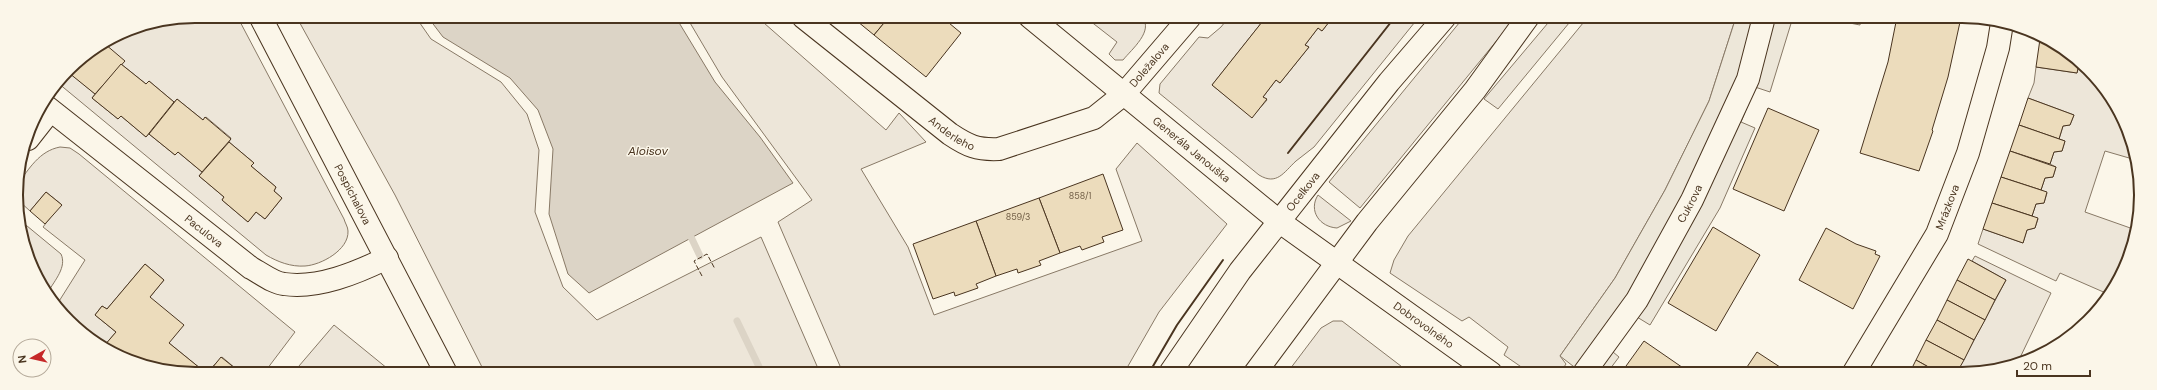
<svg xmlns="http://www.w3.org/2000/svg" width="2157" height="390" font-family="'DM Sans',sans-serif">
<rect width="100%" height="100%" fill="#fbf6e9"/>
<g fill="#ede6d9" stroke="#887966">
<path d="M195,16H237L344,219C345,223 348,227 348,231C349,250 321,265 305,266C291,267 278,262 266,255L58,83L70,68L72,70L70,73L95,94L92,98L118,119L121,116L146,137L149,134L175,155L178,152L202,172L199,176L224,197L222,200L248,222L256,212L265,219L282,198L274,191L276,187L251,166L254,163L229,142L231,138L206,117L203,120L177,99L174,102L149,81L146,84L121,64L105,44L127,30Z"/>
<polygon points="296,16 415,16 431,39 501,82 527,114 539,150 535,212 563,287 597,320 761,237 820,373 485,373 395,195"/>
<polygon points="686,16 756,16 886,130 899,113 926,142 861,169 908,247 934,315 1142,241 1116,169 1137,143 1227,224 1159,312 1124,373 843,373 778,222 812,200 722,77"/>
<path d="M1085,17H1142C1154,31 1132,49 1123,60H1115L1109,54L1117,42Z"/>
<path d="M1229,17H1266L1212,85L1252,117L1267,100L1263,97L1276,80L1280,83L1309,47L1305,45L1318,28L1322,31L1333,17H1419L1314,147C1308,152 1302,156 1296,161C1284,172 1277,186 1259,175L1159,93L1160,84L1199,37L1208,38L1221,27Z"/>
<polygon points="1464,17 1516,17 1360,208 1329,182"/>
<polygon points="1553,17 1574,17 1498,109 1484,99"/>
<polygon points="1588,17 1736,17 1709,101 1665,190 1615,278 1560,356 1566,364 1560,373 1530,373 1504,355 1508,347 1469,317 1462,321 1390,273 1394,260 1408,236"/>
<polygon points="1819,17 1861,17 1860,25"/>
<polygon points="2079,64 2104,86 2135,148 2136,160 2105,151 2085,212 2136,230 2132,244 2129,243 2125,254 2128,255 2123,274 2108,294 2060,273 2056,281 1978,244 1983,229 2023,243 2027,230 2035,228 2038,219 2032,216 2036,204 2044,203 2047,193 2041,190 2045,178 2053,177 2056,167 2050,164 2054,152 2062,151 2065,141 2059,139 2063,126 2070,125 2074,115 2028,98 2034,83 2036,67 2077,73"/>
<path d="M60,147L70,148L79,154L295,332L264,373H241L222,357L206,373L169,343L150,297L164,280L145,264L107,309L102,306L95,315L116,332L104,346L60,313L56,306L85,260L43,227L61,204L46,192L30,211L19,201L17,185C29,169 39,151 60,147Z"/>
<path d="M1318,195L1351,221L1337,228C1320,227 1308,211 1318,195Z"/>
<path d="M21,221L61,254C67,267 55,280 48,292L25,252Z"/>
<polygon points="1975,256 2051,293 2017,364 1974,374 1956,374 2006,280 1972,261"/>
<polygon points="1333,321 1342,321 1410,373 1287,373 1321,328"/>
<polygon points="334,325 393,373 293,373"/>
</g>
<polygon fill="#ede7d9" stroke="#887966" points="1736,17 1793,17 1770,92 1755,87 1741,122 1755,128 1720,208 1650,325 1637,317 1613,352 1619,357 1607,373 1582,373 1560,356 1615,278 1665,190 1709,101"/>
<polygon fill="#dcd4c6" stroke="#887966" points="427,16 675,16 715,82 760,137 793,183 589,293 568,274 549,214 553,149 538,110 510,78 443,37"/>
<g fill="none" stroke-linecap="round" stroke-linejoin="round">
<g stroke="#dcd4c6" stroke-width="7">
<polyline points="691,237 700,256"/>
<polyline points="737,321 762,373"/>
</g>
</g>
<g fill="#ecdcbc" stroke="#4a3520">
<polygon points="852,17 889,17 874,35"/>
<polygon points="889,17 934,17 941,22 943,18 961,33 926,77 874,35"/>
<polygon points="1266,17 1333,17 1322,31 1318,28 1305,45 1309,47 1280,83 1276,80 1263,97 1267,99 1252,118 1212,85"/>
<polygon points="1897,17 1962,17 1961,23 1960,22 1948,77 1932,130 1933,131 1919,171 1860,153 1888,62"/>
<polygon points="2040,36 2051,40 2053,41 2040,39"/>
<polygon points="2040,39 2053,41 2079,64 2077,73 2036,67"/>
<polygon points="105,44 125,61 95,94 69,73 72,70 70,68"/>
<polygon points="121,64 146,84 149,81 174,102 146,137 121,116 118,119 92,98"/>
<polygon points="2028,98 2074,115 2070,125 2063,126 2059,139 2019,125"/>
<polygon points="177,99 203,120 205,117 231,139 202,172 178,152 175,155 149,134"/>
<polygon points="1768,108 1819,130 1784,211 1733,189"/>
<polygon points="2019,125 2065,141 2062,151 2054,152 2050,164 2010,151"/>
<polygon points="229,142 254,163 251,166 276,187 274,191 282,198 265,219 256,212 248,222 222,200 224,197 199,176"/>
<polygon points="2010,151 2056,167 2053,177 2045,178 2041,190 2001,177"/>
<polygon points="1103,174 1123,230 1102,237 1104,242 1082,250 1080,246 1060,253 1039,198"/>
<polygon points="2001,177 2047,192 2044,203 2036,204 2032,216 1992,203"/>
<polygon points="46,192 62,205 45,224 30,211"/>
<polygon points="1039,198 1060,253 1039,261 1041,265 1018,273 1017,269 996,276 976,221"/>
<polygon points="1992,203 2038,218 2035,228 2027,230 2023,243 1983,229"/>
<polygon points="976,221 996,276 976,284 978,288 955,296 954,292 933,299 913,244"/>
<polygon points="1713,227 1760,255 1716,331 1668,303"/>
<polygon points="1826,228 1856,244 1876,251 1875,254 1880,256 1853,309 1799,280"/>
<polygon points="2129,243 2132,244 2128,255 2124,254"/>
<polygon points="1968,259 2006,280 1995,300 1957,280"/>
<polygon points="145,264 164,280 150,297 184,325 169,343 206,373 172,372 116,355 104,346 116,332 95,315 102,306 107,309"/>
<polygon points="1957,280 1995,300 1985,320 1947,300"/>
<polygon points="1947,300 1985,320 1974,340 1937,320"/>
<polygon points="1937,320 1974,340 1964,360 1926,340"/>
<polygon points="1926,340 1964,360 1956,374 1941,374 1916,360"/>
<polygon points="1644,341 1689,372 1688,373 1621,373"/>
<polygon points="1757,352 1786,371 1793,373 1743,373"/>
<polygon points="221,357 241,373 208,373"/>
<polygon points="1916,360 1941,374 1909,374"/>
</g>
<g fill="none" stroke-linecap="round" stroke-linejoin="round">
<g stroke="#4a3520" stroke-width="24">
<g id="minor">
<path id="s1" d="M260,16L446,373"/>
<path id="s2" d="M803,17L950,134C968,146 977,150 999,149L1094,118L1124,94L1190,17"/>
<path id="s3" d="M1030,17L1280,222L1491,373"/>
<path id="s4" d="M43,104L251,268C261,273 273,283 284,284C318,289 356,273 387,258"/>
<polyline points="28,139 50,111"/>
<path id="s5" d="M1584,373L1637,300L1692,200L1748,79L1764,17"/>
<path id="s6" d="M1853,374L1937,234L1968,153L1998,48L2002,23"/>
</g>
</g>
<g stroke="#4a3520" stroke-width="24">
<g id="tertiary">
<path id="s7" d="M1170,373L1240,271L1389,82L1445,17"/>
<polyline points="1255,373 1367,222 1475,90 1528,17"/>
</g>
</g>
<use href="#minor" stroke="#fbf6e9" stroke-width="22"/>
<use href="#tertiary" stroke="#fbf6e9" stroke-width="22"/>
<polyline stroke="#4a3520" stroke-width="1" stroke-dasharray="5 2" stroke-linecap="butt" points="702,276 694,261 707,254 715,269"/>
<g stroke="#4a3520" stroke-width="2">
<polyline points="1288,153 1395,17"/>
<polyline points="1149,373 1177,325 1223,260"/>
</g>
</g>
<g text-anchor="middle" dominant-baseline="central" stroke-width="3" stroke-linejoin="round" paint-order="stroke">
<g font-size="9" fill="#725f47">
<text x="1080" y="196">858/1</text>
<text x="1018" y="217">859/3</text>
</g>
<g font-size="11" fill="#4a3520" stroke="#fbf6e9">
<text stroke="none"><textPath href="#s2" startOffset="417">Doležalova</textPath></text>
<text stroke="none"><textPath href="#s2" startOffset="189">Anderleho</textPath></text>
<text stroke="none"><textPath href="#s3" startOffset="209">Generála Janouška</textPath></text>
<text stroke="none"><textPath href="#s7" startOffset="225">Ocelkova</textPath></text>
<text stroke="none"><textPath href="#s1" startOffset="201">Pospíchalova</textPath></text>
<text stroke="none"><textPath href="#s5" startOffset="200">Cukrova</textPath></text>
<text stroke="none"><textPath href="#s6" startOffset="192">Mrázkova</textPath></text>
<text stroke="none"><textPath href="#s4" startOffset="205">Paculova</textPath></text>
<text stroke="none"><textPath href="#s3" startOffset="500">Dobrovolného</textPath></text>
</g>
<g font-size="12" font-style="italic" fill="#4a3520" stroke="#fbf6e9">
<text x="648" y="151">Aloisov</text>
</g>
</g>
<path d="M0 0H2157V390H0ZM195 23H1962A172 172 0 0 1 2134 195V195A172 172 0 0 1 1962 367H195A172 172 0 0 1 23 195V195A172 172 0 0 1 195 23Z" fill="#fbf6e9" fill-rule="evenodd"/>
<path fill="none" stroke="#4a3520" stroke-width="2" d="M195 23H1962A172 172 0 0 1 2134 195V195A172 172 0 0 1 1962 367H195A172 172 0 0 1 23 195V195A172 172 0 0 1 195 23Z"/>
<g transform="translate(32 358) rotate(262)"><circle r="19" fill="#fbf6e9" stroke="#b4a999"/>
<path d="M0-3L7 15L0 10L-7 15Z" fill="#c62828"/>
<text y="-6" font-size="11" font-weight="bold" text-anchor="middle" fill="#4a3520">N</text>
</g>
<path d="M2017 370v6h73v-6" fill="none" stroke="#4a3520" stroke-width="2"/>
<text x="2023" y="370" font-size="12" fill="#4a3520" stroke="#fbf6e9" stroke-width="3" paint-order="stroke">20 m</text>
</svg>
